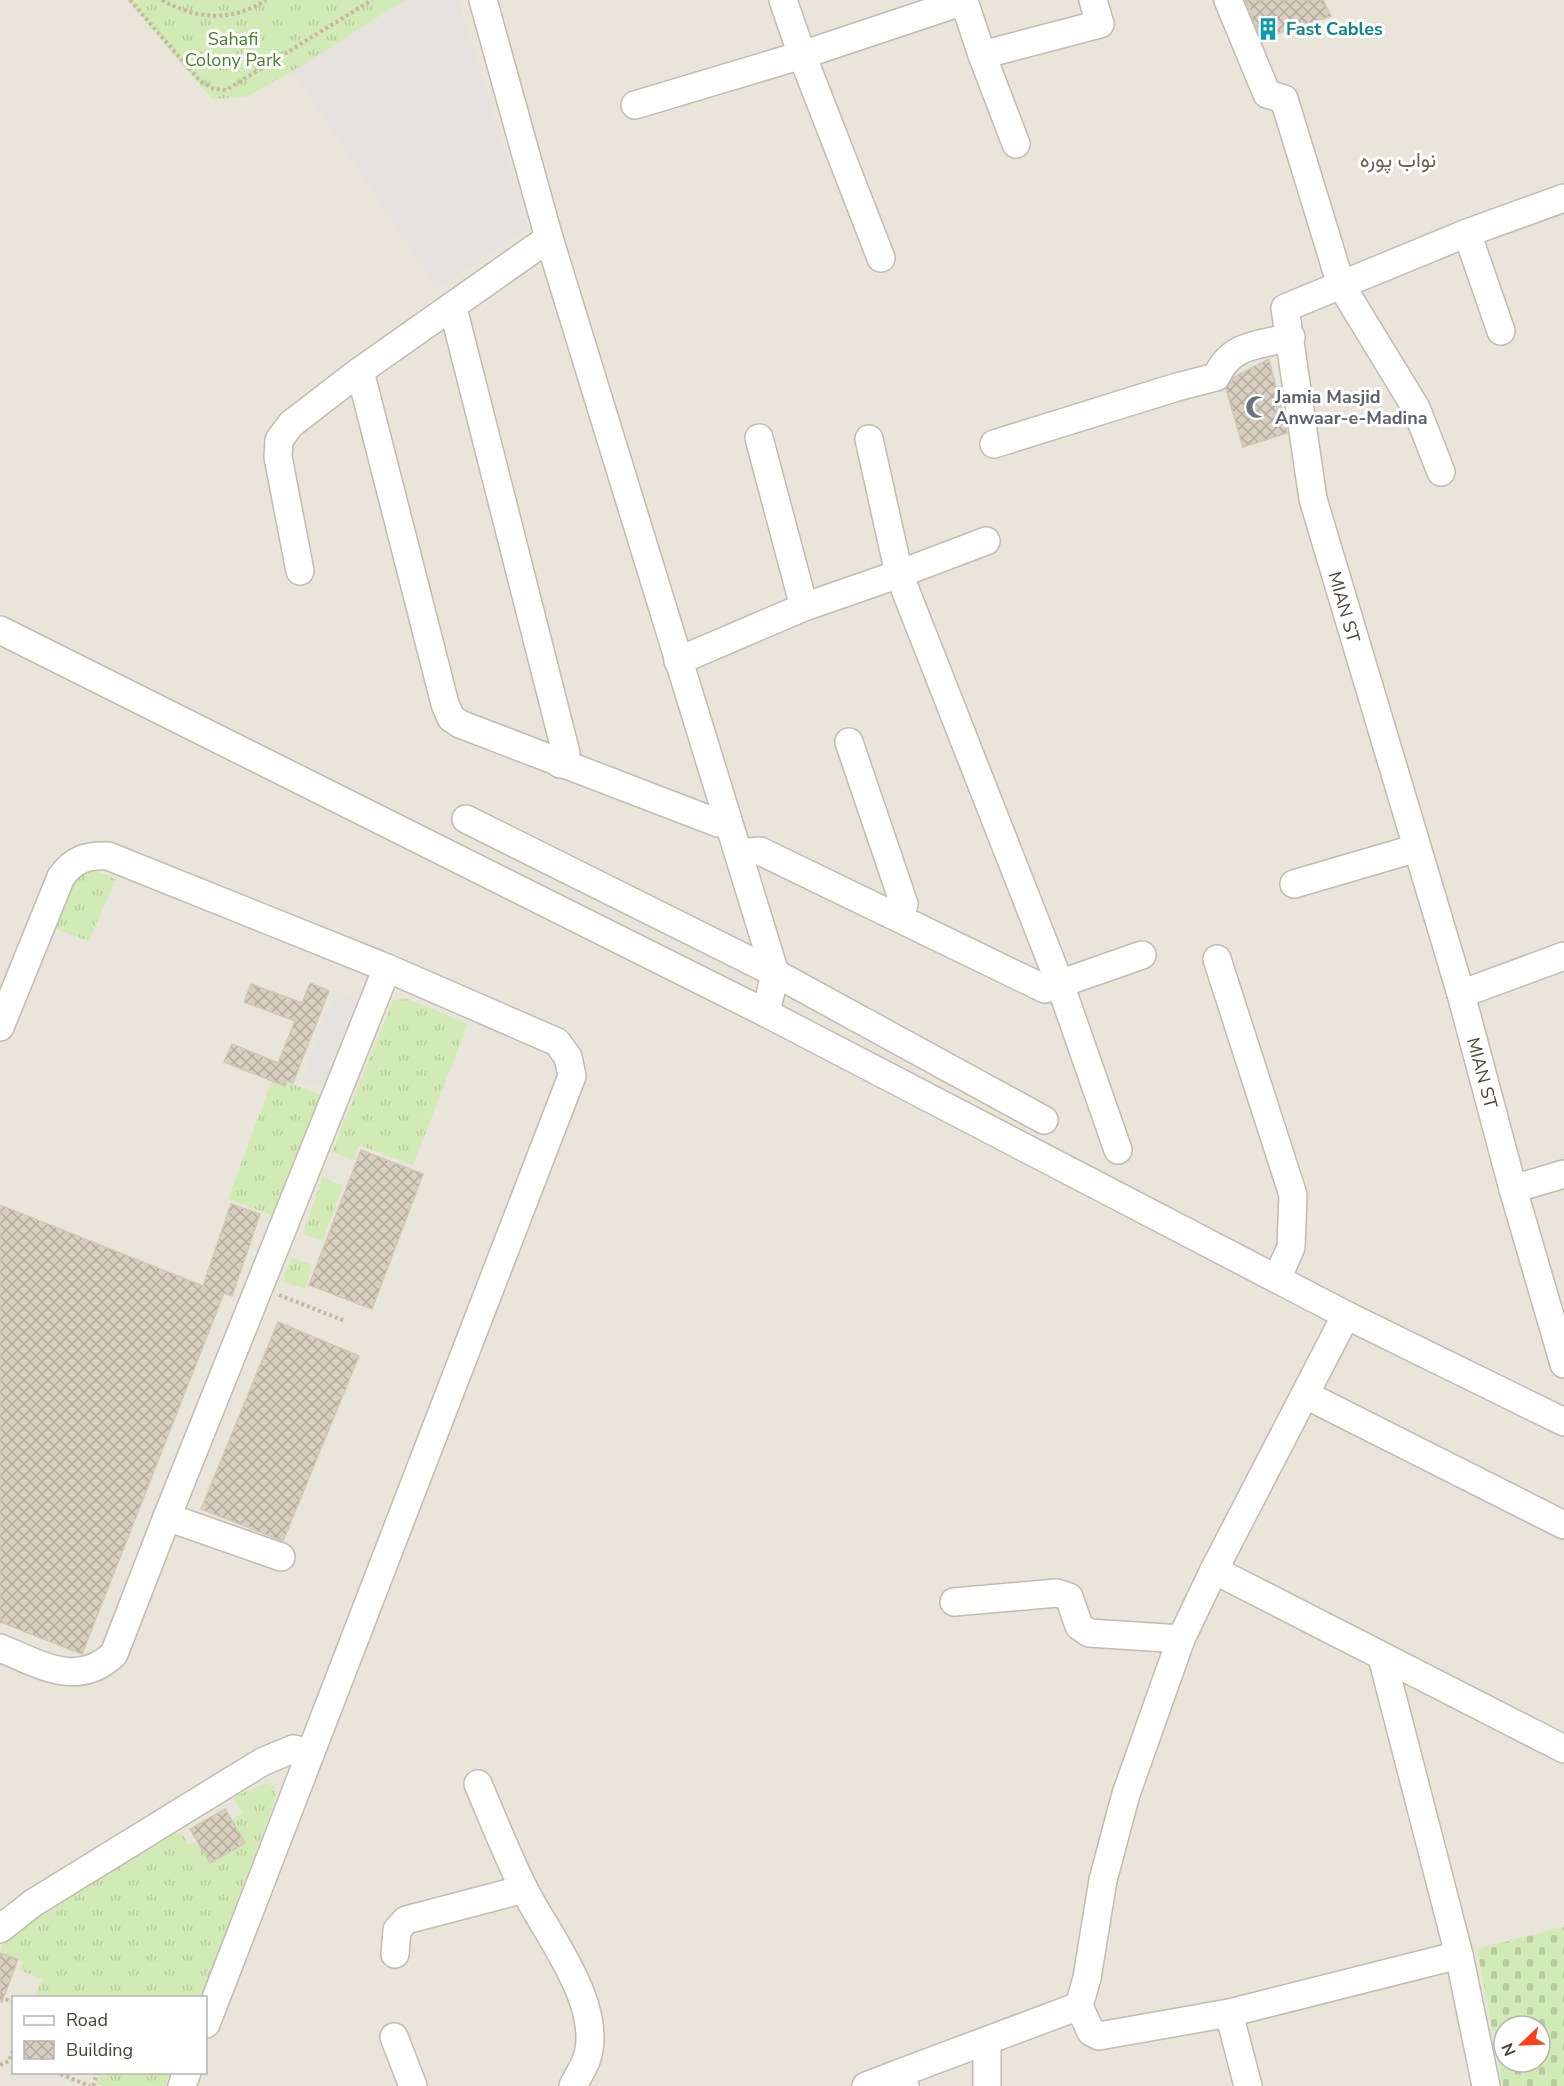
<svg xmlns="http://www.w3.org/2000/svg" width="1564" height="2086" font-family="'Nunito Sans',Vazirmatn,sans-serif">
<defs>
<pattern id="grass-tufts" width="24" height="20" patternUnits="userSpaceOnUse" patternTransform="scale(1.5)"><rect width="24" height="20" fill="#d2eab5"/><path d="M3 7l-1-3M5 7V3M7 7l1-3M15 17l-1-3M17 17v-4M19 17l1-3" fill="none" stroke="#b6ca9c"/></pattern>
<pattern id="cemetery-stones" width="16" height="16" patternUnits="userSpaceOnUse" patternTransform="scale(1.5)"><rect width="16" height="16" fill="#d2eab5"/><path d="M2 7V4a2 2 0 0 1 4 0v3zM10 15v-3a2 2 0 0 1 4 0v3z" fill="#b6ca9c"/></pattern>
<pattern id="building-cross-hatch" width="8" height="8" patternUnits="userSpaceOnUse" patternTransform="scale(1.5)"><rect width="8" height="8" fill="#d8cfc1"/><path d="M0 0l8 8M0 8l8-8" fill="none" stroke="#b1aa9e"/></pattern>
</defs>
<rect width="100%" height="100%" fill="#f6f3ec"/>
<path fill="#eae5da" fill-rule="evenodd" d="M0,0H1564V2086H0ZM14,1998H206V2072H14ZM1504,2026H1540V2062H1504Z"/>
<polygon fill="#e6e2dd" points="405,0 458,0 528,228 437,289 293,71"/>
<g fill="url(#grass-tufts)">
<polygon points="127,0 405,0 293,71 246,97 212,99"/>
<path d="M93,870L116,879L89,941L53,928C63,903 65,879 93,870Z"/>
<polygon points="408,999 468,1024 413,1165 359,1145 353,1160 332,1152 393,1000"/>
<polygon points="273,1077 322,1095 277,1217 228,1199"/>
<polygon points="322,1178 343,1185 323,1241 303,1234"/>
<polygon points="291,1258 313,1265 305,1289 283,1282"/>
<polygon points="266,1783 275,1787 276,1798 201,1997 35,1997 42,1979 20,1970 23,1961 0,1953 2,1944 46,1910 172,1832 182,1834 189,1845 197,1841 210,1863 245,1843 232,1820 242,1813 233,1797"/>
<polygon points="167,2073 170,2074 165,2086 105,2086 96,2083 100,2073"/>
</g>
<path fill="url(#cemetery-stones)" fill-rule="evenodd" d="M1564,1927V2086H1503L1477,1949ZM1504,2026H1540V2062H1504Z"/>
<polygon fill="#e5e3e0" points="335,992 356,1000 324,1089 302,1081"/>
<g fill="url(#building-cross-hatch)" stroke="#d3c7b4" stroke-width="1.5">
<polygon points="1245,0 1323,0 1331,16 1261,39"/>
<polygon points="1269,359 1287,433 1243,447 1226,389 1234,377"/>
<polygon points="310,983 329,991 293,1083 286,1080 285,1086 224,1062 232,1044 278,1063 295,1021 244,1002 251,984 302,1003"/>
<polygon points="361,1150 423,1174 372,1309 309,1285"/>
<polygon points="231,1204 260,1214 232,1296 224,1293 82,1654 0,1622 0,1205 203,1286"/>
<polygon points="278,1322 359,1356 283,1541 201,1509"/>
<polygon points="225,1809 245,1843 210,1863 190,1829"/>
<polygon points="0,1953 18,1959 2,2002 0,2002"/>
</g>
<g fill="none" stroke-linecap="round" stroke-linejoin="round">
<g stroke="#c2bbae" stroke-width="30">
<g id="minor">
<polyline points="483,0 549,238 775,973 766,1013"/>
<polyline points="1228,0 1267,94 1284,99 1341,285 1416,408 1441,472"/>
<polyline points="635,105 802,55 783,0"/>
<polyline points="1016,144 982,55 1100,24 1093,0"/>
<polyline points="1467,233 1501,331"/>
<polyline points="881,258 802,55 964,1 982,55"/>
<polyline points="453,308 566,753 560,764"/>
<polyline points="360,371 445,704 451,718 460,724 718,823 728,821"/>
<polyline points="759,438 804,607"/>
<path d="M994,444L1177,387L1216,377C1232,343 1257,346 1291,337"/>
<polyline points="986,541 899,574 1060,984 1118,1150"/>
<polyline points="300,571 278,457 279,440 291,424 360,371 549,238"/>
<polyline points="0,630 766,1013 1346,1315 1564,1422"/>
<polyline points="678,661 804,607 899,574 869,439"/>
<polyline points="849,742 904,904 900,918"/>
<polyline points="466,819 775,973 1044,1120"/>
<polyline points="739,853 760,851 1045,989 1142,955"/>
<polyline points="1294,884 1417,848"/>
<polyline points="1217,959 1293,1195 1291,1247 1277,1279"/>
<polyline points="1461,994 1564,956"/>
<path d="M0,1027L61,877C74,859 87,855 108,856L387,968L557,1042L568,1057L572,1076L206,2024"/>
<polyline points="1564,1174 1513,1189 1564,1364"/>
<polyline points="1513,1189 1461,994 1313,499 1285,308 1467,233 1564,198"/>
<polyline points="1306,1395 1564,1525"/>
<polyline points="167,1517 281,1557"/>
<polyline points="1214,1570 1564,1749"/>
<polyline points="954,1602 1057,1593 1069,1597 1079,1626 1089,1633 1181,1639"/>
<path d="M0,1648C40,1664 77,1689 114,1654L167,1517L387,968"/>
<polyline points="1382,1657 1459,1955 1486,2086"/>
<path d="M478,1784C493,1819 507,1855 524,1889C547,1935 606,2007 586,2061C582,2070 577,2078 573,2086"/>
<polyline points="0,1929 33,1903 262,1762 293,1749 309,1752"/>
<polyline points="395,1954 397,1930 406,1920 524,1889"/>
<polyline points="1229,2013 1459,1955"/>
<polyline points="394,2037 413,2086"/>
<polyline points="182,2086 187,2072"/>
<polyline points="866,2086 900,2073"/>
<polyline points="905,2086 900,2073 1079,2006"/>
<polyline points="987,2086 987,2041"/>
<polyline points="1248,2086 1229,2013 1099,2036 1091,2032 1079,2006 1087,1978 1103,1880 1126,1794 1181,1639 1214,1570 1346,1315"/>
</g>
</g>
<g stroke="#c4b79f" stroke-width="4" stroke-dasharray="3 3" stroke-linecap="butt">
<polyline points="130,0 200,81 214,89 226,90 372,0"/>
<path d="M162,0C197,20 232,22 266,0"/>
<polyline points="279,1295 345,1321"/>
<polyline points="0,1997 14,2002"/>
<polyline points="0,2065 9,2061 14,2049"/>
<polyline points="55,2072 90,2086"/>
<polyline points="93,2086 98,2072"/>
</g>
<use href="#minor" stroke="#fff" stroke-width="27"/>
</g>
<defs>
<g id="building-bare" transform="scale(1.8)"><path d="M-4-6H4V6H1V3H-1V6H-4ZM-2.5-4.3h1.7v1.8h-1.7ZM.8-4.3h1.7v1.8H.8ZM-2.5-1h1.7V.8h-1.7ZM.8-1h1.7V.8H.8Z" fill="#0f9aa8" stroke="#fff" stroke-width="2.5" paint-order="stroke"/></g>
<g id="mosque-bare" transform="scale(1.8)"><path d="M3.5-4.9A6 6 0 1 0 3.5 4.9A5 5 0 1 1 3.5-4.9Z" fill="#6b7280" stroke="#fff" stroke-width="2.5" paint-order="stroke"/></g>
</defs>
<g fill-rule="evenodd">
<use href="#building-bare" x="1268" y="29"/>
<use href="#mosque-bare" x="1257" y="407"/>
</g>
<g text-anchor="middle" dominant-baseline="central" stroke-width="6" stroke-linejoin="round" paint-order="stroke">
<g font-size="18" font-weight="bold" fill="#0d838f" stroke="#fff" text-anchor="start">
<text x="1286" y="29">Fast Cables</text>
</g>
<g font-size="18" fill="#4a7f2a" stroke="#fff">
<text x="233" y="39">Sahafi<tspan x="233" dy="21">Colony Park</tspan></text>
</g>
<g font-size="18" font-weight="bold" fill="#5b616d" stroke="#fff" text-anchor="start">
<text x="1275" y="397">Jamia Masjid<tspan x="1275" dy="21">Anwaar-e-Madina</tspan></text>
</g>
<g font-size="18" fill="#4b4439" stroke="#fff">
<text transform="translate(1344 607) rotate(74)">MIAN ST</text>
<text transform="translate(1482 1073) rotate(75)">MIAN ST</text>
</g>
<g font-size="21" fill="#6e6250" stroke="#fff">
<text x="1398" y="160">نواب پورہ</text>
</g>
</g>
<rect x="12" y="1996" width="195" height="78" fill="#ffffff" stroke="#b7b4b0" stroke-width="1.5"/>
<rect x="24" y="2016" width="30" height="9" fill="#ffffff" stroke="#b7b4b0" stroke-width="1.5"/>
<text x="66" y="2026" font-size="18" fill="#4b4439">Road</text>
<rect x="24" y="2041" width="30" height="18" fill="url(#building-cross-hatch)" stroke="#b7b4b0" stroke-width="1.5"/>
<text x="66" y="2056" font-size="18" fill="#4b4439">Building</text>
<g transform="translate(1522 2044) rotate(247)"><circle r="28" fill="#ffffff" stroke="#b7b4b0" stroke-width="1.5"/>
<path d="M0-4.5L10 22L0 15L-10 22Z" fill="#fc3f1d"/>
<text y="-9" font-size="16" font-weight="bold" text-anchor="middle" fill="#4b4439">N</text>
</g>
</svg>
